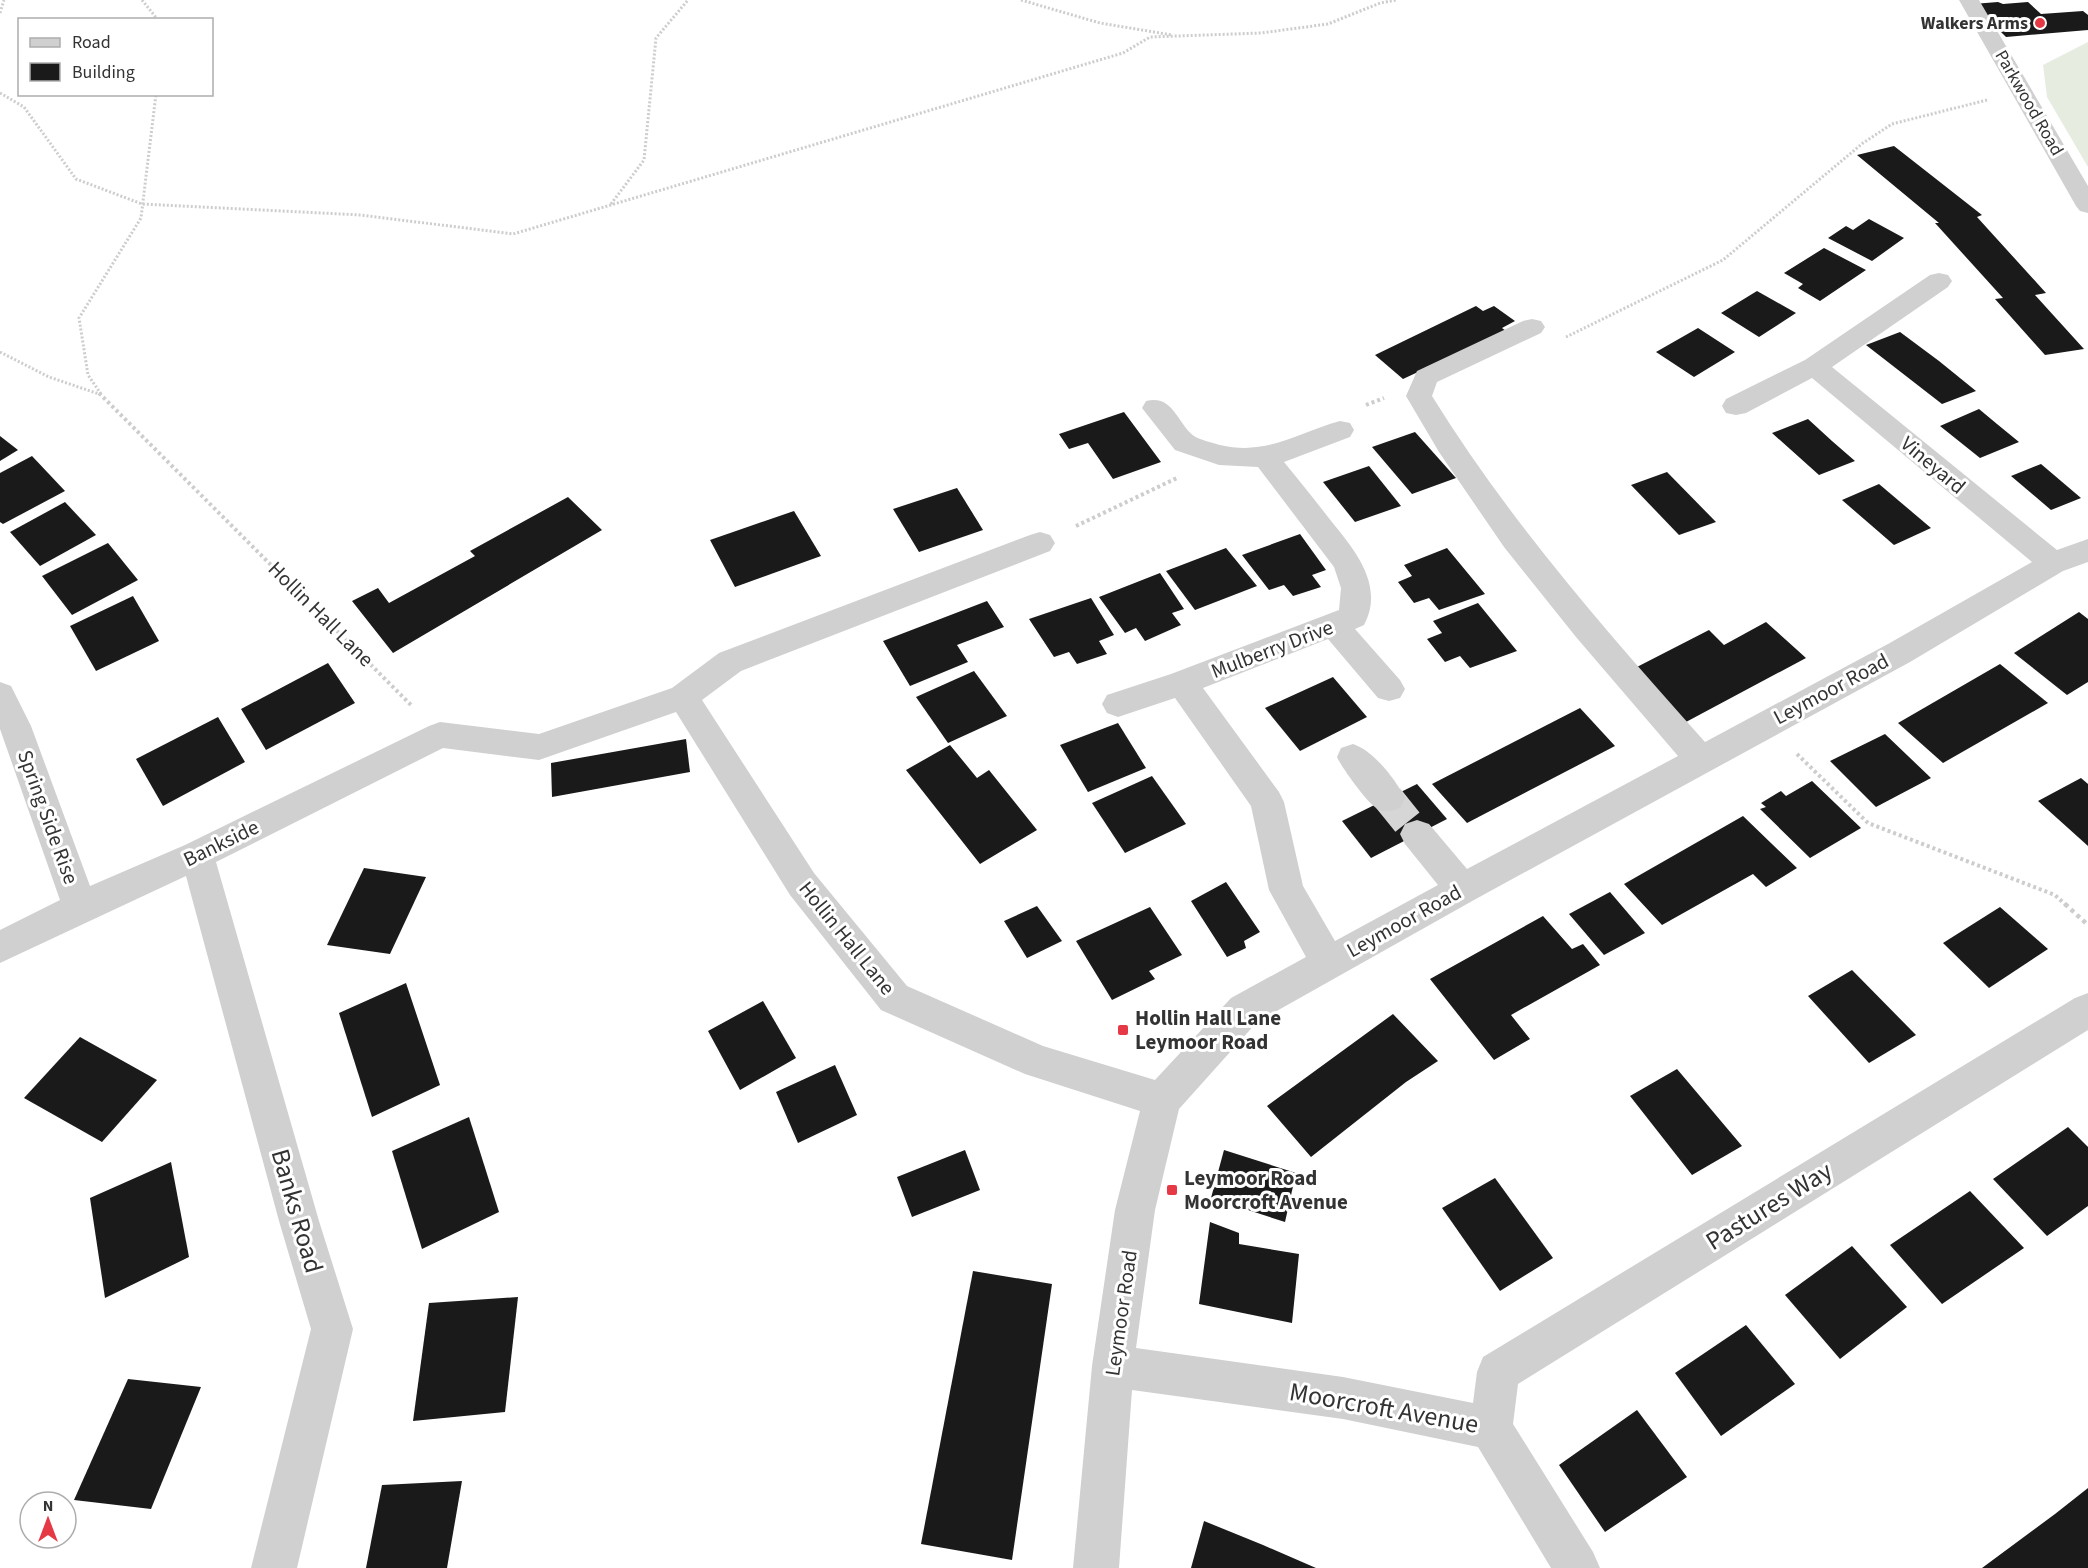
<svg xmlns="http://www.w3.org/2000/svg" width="2088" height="1568" font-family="'Source Sans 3',sans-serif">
<rect width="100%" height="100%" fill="#fff"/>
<polygon fill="#e6ecdf" points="2088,42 2088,167 2047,97 2043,65"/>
<g fill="#1a1a1a">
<polygon points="1998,2 2003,4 2028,2 2041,14 2083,11 2088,15 2088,30 2006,37 1973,4"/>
<polygon points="1894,146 1982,215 1977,217 2046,293 2035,295 2084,349 2045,355 1995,299 2003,298 1935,223 1939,223 1857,155"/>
<polygon points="1869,219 1904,238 1872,261 1828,238 1846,226 1853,230"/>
<polygon points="1824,248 1866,270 1820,301 1798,288 1803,284 1784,273"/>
<polygon points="1757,291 1796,313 1759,337 1721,313"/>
<polygon points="1476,306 1483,311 1494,306 1515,321 1502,328 1506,331 1403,379 1375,355"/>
<polygon points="1698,328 1735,352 1694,377 1656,352"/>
<polygon points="1900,332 1939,361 1976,391 1942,404 1866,345"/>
<polygon points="1979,409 1997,424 2019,442 1980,458 1940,426"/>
<polygon points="1124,412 1161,462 1113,479 1088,443 1069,449 1059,434"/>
<polygon points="1808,419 1832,441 1855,461 1819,475 1772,433"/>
<polygon points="1415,432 1456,478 1412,494 1372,447"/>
<polygon points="0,436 18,450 0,461"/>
<polygon points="32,456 65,491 3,524 0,522 0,473"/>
<polygon points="2041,464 2081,498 2051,510 2011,476"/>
<polygon points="1369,466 1401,506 1355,522 1323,482"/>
<polygon points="1667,472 1716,522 1679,535 1631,485"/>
<polygon points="1879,484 1931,528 1894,545 1842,500"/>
<polygon points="957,488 983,530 919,552 893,509"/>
<polygon points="568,497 602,530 393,653 352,601 378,588 389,603 475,556 470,551"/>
<polygon points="65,502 96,535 40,566 10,532"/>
<polygon points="794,511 821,556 735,587 710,540"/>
<polygon points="1300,534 1326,570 1312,575 1321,587 1293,596 1284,585 1269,590 1242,555"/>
<polygon points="108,543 138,580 72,615 42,576"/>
<polygon points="1226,548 1257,586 1195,610 1166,571"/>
<polygon points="1447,548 1485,594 1439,610 1429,598 1414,603 1398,582 1412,576 1404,565"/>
<polygon points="1160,573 1184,609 1172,613 1181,625 1145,641 1136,628 1125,633 1099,597"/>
<polygon points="133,596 159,641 96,671 70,626"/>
<polygon points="1091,598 1114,635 1099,641 1107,654 1077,664 1069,652 1054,657 1029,619"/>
<polygon points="987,601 1004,627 957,645 968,662 910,686 883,641"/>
<polygon points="1478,603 1517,651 1470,668 1460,656 1445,662 1427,639 1442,633 1433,621"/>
<polygon points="2079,612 2088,619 2088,682 2067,695 2014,653"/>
<polygon points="1766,622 1806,658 1686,722 1633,669 1709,630 1724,645"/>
<polygon points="328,663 355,703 266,750 241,709"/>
<polygon points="2000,664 2048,703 1943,763 1898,723"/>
<polygon points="974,671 1007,716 948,743 916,697"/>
<polygon points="1333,677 1367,717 1300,751 1265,708"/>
<polygon points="1580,708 1615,746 1467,823 1432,784"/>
<polygon points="218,717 245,762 163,806 136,759"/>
<polygon points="1118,723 1146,768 1088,792 1060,745"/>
<polygon points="1885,734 1931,778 1876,807 1830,761"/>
<polygon points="686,739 690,772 552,797 551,763"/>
<polygon points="950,745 977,778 989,770 1037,830 980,864 906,770"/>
<polygon points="1152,776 1186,824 1125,853 1092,803"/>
<polygon points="2081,778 2088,784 2088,846 2038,801"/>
<polygon points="1812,781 1861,828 1810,858 1760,809 1766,807 1761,803 1781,791 1786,796"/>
<polygon points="1417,784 1447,819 1371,858 1342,821"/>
<polygon points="1743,816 1797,868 1766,887 1753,874 1662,925 1624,884"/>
<polygon points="364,868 426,877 390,954 327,945"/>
<polygon points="1226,882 1260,932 1244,941 1246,948 1227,957 1191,901"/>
<polygon points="1610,892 1645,933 1604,955 1569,914"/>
<polygon points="1037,906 1062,941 1027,958 1004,921"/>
<polygon points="1150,907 1182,955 1149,971 1155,979 1112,1000 1076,941"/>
<polygon points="2000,907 2048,949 1989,988 1943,943"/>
<polygon points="1543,916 1572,949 1583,944 1600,965 1511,1015 1530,1039 1494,1060 1430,979"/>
<polygon points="1852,970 1916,1035 1869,1063 1808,996"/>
<polygon points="406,983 440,1085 372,1117 339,1013"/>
<polygon points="763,1001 796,1058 740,1090 708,1031"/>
<polygon points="1393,1014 1438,1061 1406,1082 1311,1157 1267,1106"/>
<polygon points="80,1037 157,1080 102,1142 24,1098"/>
<polygon points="835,1065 857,1115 798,1143 776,1092"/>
<polygon points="1677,1069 1742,1146 1692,1175 1630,1096"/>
<polygon points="469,1117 499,1212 422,1249 392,1151"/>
<polygon points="2068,1127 2088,1147 2088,1206 2047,1236 1993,1179"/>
<polygon points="965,1150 980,1190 912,1217 897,1177"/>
<polygon points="1224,1150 1296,1173 1285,1222 1211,1198"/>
<polygon points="171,1162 189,1257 105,1298 90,1198"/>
<polygon points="1495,1178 1553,1258 1500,1291 1442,1208"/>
<polygon points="1970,1191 2024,1248 1942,1304 1890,1245"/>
<polygon points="1210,1222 1239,1233 1239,1244 1299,1254 1292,1323 1199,1304"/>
<polygon points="1852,1246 1907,1307 1840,1359 1785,1295"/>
<polygon points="973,1271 1052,1284 1012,1560 921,1544"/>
<polygon points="518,1297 505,1412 413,1421 429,1303"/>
<polygon points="1746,1325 1795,1384 1721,1436 1675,1373"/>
<polygon points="128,1379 201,1387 151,1509 74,1500"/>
<polygon points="1637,1410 1687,1477 1605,1532 1559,1465"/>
<polygon points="462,1481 447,1568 366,1568 382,1485"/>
<polygon points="2088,1488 2088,1568 1982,1568 2055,1514"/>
<polygon points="1204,1521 1263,1545 1316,1568 1191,1568"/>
</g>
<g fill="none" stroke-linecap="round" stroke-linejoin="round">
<polyline stroke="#d6d6d6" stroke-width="31" stroke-dasharray="31 15" stroke-linecap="butt" points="1388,798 1417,834"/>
<g stroke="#cdcdcd" stroke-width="3" stroke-dasharray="2 2" stroke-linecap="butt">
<polyline points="142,0 158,20"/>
<polyline points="1021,0 1100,23 1172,35"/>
<polyline points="0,13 4,0"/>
<polyline points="0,93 24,107 76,179 142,204 361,215 513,234 1123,53 1150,37 1261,33 1328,24 1380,3 1396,0"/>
<polyline points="611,204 644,160 656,38 688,0"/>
<polyline points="1566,337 1723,260 1863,143 1892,124 1987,100"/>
<polyline points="0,352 49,377 102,395"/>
<polyline points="101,394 88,375 79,318 141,218 156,94"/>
</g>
<g stroke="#cdcdcd" stroke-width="4" stroke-dasharray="3 3" stroke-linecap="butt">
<polyline points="99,393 412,706"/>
<polyline points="1366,405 1384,398"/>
<polyline points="1076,526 1177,478"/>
<polyline points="1797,754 1868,823 2055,895 2067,906"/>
</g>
<polyline stroke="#cdcdcd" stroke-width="4.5" stroke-dasharray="4 4" stroke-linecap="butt" points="2065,904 2088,925"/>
<g fill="#d0d0d0" fill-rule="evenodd">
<polygon points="1959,0 1979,0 2088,186 2088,213 2080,211 2076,206"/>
<path d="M1939,273L1948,275L1952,281L1948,287L1832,367L2057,550L2088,539V562L2063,571L1910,662L1474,900L1257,1022L1179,1109L1155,1210L1136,1348L1343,1377L1473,1403L1477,1372L1483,1357L2075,998L2088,993V1030L1518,1384L1513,1424L1593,1552L1600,1568H1551L1478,1447L1343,1419L1132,1390L1119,1568H1073L1092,1366L1115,1210L1140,1111L1025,1074L881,1010L790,895L676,712L539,760L443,748L216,862L319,1221L353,1329L297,1568H251L311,1329L279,1221L186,876L0,963V930L60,900L0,729V682L11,686L31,726L90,886L185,845L429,726L440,722L539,734L672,688L719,653L1030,535L1040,532L1050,535L1055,543L1050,551L741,671L702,700L814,873L907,986L1043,1046L1155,1080L1231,998L1306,957L1269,890L1251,806L1175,698L1118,717L1107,713L1102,704L1107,695L1171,674L1339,610L1341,588L1334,567L1258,467L1219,465L1175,450L1142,408L1146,401C1173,394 1177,423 1194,436C1200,440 1213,443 1220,445C1267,456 1297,433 1340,421L1350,423L1354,430L1350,437L1284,462C1299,480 1314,499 1328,517C1352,547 1386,584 1364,625L1355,629L1400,680L1405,689L1400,698L1389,701L1378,698L1328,639L1203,688L1279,792L1284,802L1303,886L1335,941L1438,885L1405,844L1400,834L1405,824L1417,820L1429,824L1467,869L1678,756L1576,637L1504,547L1439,452L1406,396L1417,371L1523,321L1532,319L1541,321L1545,327L1541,333L1437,382L1432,396C1510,522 1607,632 1705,742L1888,644L2032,562L1812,378L1746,413L1736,415L1726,413L1722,406L1726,399L1805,360L1930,275Z"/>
<path d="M1353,744C1374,751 1395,779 1405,798L1400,808C1392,811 1384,813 1376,808C1366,801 1342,768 1337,757L1341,748Z"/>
</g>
</g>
<g fill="#e63946" stroke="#fff" stroke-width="2">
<circle cx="2040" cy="23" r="6"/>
<rect x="1117" y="1024" width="12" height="12" rx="3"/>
<rect x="1166" y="1184" width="12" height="12" rx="3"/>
</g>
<g text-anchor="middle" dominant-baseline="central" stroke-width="6" stroke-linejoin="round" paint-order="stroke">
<g font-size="18" font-weight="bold" fill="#333" stroke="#fff" text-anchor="end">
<text x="2028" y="23">Walkers Arms</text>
</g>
<g font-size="18" fill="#333" stroke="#fff">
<text transform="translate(2029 103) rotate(60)">Parkwood Road</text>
</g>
<g font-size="21" fill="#333" stroke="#fff">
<text transform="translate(1933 465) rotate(40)">Vineyard</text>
<text transform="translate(321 614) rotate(45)">Hollin Hall Lane</text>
<text transform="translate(1272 649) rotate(-21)">Mulberry Drive</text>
<text transform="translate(1831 689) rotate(-28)">Leymoor Road</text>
<text transform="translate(48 817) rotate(70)">Spring Side Rise</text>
<text transform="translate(221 843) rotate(-26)">Bankside</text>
<text transform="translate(1404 921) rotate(-29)">Leymoor Road</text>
<text transform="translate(847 938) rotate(51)">Hollin Hall Lane</text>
<text transform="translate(1121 1313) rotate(-82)">Leymoor Road</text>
</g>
<g font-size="21" font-weight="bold" fill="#333" stroke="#fff" text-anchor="start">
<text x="1135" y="1018">Hollin Hall Lane<tspan x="1135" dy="24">Leymoor Road</tspan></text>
<text x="1184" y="1178">Leymoor Road<tspan x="1184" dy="24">Moorcroft Avenue</tspan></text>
</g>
<g font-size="26" fill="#333" stroke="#fff">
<text transform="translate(1769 1206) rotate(-32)">Pastures Way</text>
<text transform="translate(297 1211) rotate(74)">Banks Road</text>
<text transform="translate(1384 1408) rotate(10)">Moorcroft Avenue</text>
</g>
</g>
<rect x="18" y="18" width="195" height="78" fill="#ffffff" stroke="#adadad" stroke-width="1.5"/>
<rect x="30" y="38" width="30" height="9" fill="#d0d0d0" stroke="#adadad" stroke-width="1.5"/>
<text x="72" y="48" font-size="18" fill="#333333">Road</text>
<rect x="30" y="63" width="30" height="18" fill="#1a1a1a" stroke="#adadad" stroke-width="1.5"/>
<text x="72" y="78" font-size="18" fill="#333333">Building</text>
<g transform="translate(48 1520)"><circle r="28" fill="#ffffff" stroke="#adadad" stroke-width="1.5"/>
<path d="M0-4.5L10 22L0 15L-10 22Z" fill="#e63946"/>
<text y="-9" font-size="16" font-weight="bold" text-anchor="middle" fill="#333333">N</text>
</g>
</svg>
